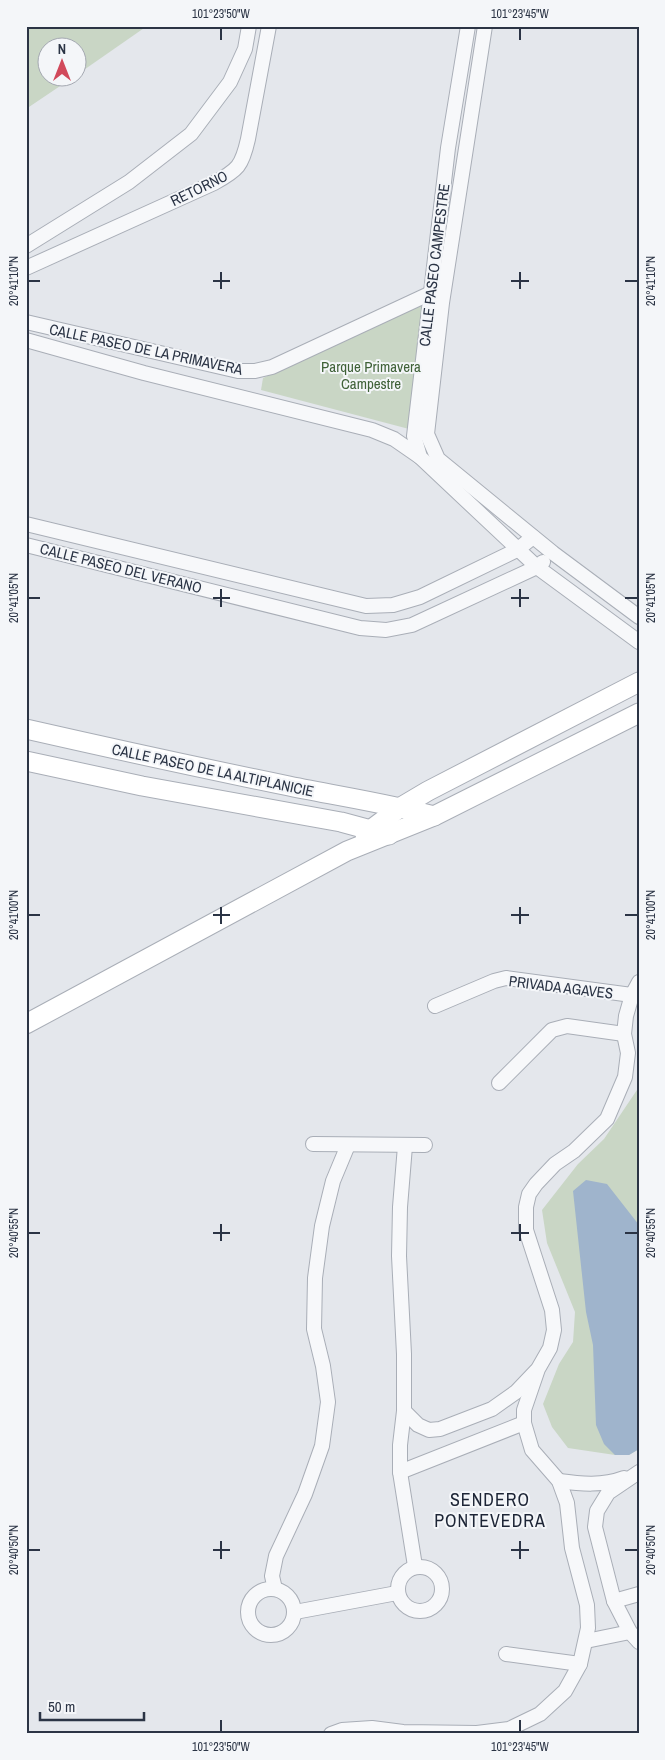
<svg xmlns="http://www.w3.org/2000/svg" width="665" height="1760" font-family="'Archivo Narrow',sans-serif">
<rect width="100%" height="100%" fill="#e4e7ec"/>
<g fill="#c9d6c5">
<polygon points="26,26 147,26 78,74 78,48 48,48 48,78 72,78 26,109"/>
<polygon points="423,304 409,429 261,390 263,378"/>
<polygon points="639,1087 639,1449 629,1455 615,1455 568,1448 552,1427 543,1404 559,1364 573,1342 575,1312 547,1243 542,1210 578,1164 604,1139"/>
</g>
<polygon fill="#9fb4cc" points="586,1180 607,1184 639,1225 639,1449 629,1455 615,1455 604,1444 596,1425 593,1345 586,1312 573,1191"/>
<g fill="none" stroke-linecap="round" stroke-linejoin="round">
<g stroke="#a9aeb7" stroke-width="16">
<g id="street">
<polyline points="468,26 448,148 414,436 420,457 537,567 639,642"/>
<polyline points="485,26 442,303 427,434 438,459 553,553 639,617"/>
<polyline points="26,246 129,182 191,134 230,82 245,49 249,26"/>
<path d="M26,268L214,183C238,170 242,166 248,139L269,26"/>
<polyline points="26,322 238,371 255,371 272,367 431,293"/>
<polyline points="26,340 144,373 372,430 394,439 420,457"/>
<polyline points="26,524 366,606 393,605 420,597 517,550 533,537"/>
<polyline points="26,545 360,628 386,630 412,625 537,567 543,562"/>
<polyline points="435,1006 494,981 506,978 639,996"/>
<polyline points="499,1083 552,1030 567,1026 624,1034"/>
<polyline points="313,1144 425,1145"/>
<polyline points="405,1146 400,1207 399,1256 404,1354 404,1411 400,1445 400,1472 415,1566"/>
<polyline points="404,1411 418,1425 429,1430 440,1429 492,1409 516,1392 536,1371"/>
<polyline points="400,1472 524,1423"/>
<polyline points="639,1472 608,1493 597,1511 595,1527 614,1601 630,1632 639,1642"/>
<path d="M559,1481C581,1484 603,1486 624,1478"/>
<circle cx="420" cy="1589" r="22"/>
<circle cx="271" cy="1612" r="23"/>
<polyline points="275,1589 272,1576 276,1556 305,1494 322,1446 328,1402 323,1366 314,1329 315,1278 322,1226 333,1181 348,1145"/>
<polyline points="614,1601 639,1594"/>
<polyline points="295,1612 397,1593"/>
<polyline points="586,1641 630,1632"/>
<polyline points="506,1654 580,1664"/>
<polyline points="331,1734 342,1730 372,1728 403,1732 477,1733 509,1729 540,1714 565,1691 580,1664 588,1628 587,1605 572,1548 567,1503 559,1481 532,1450 524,1423 524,1410 538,1369 550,1348 554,1330 552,1310 526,1230 526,1207 529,1194 536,1184 555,1164 574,1151 607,1119 625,1077 628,1053 624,1034 626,1016 632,995 639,982"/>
</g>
</g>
<g stroke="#a9aeb7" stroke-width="21">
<g id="secondary">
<path d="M26,729C114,749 201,768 289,786C337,796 386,803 434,816"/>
<polyline points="26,761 142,786 341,822 389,835"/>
<polyline points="365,834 401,807 428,791 639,682"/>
<polyline points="26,1024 347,851 434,816 639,713"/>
</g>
</g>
<use href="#street" stroke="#f7f8fa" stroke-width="14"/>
<use href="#secondary" stroke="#fff" stroke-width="19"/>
</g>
<path fill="none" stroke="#2b3445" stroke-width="2" d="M221,28V40M520,28V40M221,272V289M520,272V289M28,281H40M213,281H230M511,281H529M625,281H638M221,589V607M520,589V607M28,598H40M213,598H230M511,598H529M625,598H638M221,907V924M520,907V924M28,915H40M213,915H230M511,915H529M625,915H638M221,1224V1241M520,1224V1241M28,1233H40M213,1233H230M511,1233H529M625,1233H638M221,1541V1559M520,1541V1559M28,1550H40M213,1550H230M511,1550H529M625,1550H638M221,1720V1732M520,1720V1732"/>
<g text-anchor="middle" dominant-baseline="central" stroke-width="4" stroke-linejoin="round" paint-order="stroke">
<g font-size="15" fill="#2b3445" stroke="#f4f6f9">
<text transform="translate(199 188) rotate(-26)">RETORNO</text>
<text transform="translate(434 265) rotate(-83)">CALLE PASEO CAMPESTRE</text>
<text transform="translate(146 349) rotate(12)">CALLE PASEO DE LA PRIMAVERA</text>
<text transform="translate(121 568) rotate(14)">CALLE PASEO DEL VERANO</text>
<text transform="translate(213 770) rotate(12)">CALLE PASEO DE LA ALTIPLANICIE</text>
<text transform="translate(561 987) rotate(7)">PRIVADA AGAVES</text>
</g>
<g font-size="15" fill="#3f6138" stroke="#f4f6f9">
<text x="371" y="366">Parque Primavera<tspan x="371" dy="17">Campestre</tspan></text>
</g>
<g font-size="18" letter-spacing="1" fill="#1d2536" stroke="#f4f6f9">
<text x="490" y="1499">SENDERO<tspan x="490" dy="21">PONTEVEDRA</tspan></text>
</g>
</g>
<rect width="665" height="1760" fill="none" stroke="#f4f6f9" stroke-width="55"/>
<g transform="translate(62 62)"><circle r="24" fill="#f4f6f9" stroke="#a4a8b1"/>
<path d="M0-4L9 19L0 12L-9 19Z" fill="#d1495b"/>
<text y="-8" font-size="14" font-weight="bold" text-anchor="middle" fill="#2b3445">N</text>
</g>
<path d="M40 1712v8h104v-8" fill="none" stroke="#2b3445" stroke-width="2.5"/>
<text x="48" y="1712" font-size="15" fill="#2b3445" stroke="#f4f6f9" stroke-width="4" paint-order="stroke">50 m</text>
<rect x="28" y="28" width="610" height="1704" fill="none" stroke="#2b3445" stroke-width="2"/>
<g font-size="12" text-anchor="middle" fill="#2b3445">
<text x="221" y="18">101°23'50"W</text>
<text x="520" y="18">101°23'45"W</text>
<text transform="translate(14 281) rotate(-90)" y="4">20°41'10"N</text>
<text transform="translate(651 281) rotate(-90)" y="4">20°41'10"N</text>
<text transform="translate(14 598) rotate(-90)" y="4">20°41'05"N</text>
<text transform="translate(651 598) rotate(-90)" y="4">20°41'05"N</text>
<text transform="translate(14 915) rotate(-90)" y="4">20°41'00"N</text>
<text transform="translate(651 915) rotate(-90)" y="4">20°41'00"N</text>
<text transform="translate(14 1233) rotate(-90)" y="4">20°40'55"N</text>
<text transform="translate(651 1233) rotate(-90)" y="4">20°40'55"N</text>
<text transform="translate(14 1550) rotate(-90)" y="4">20°40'50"N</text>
<text transform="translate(651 1550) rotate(-90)" y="4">20°40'50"N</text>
<text x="221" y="1751">101°23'50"W</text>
<text x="520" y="1751">101°23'45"W</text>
</g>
</svg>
